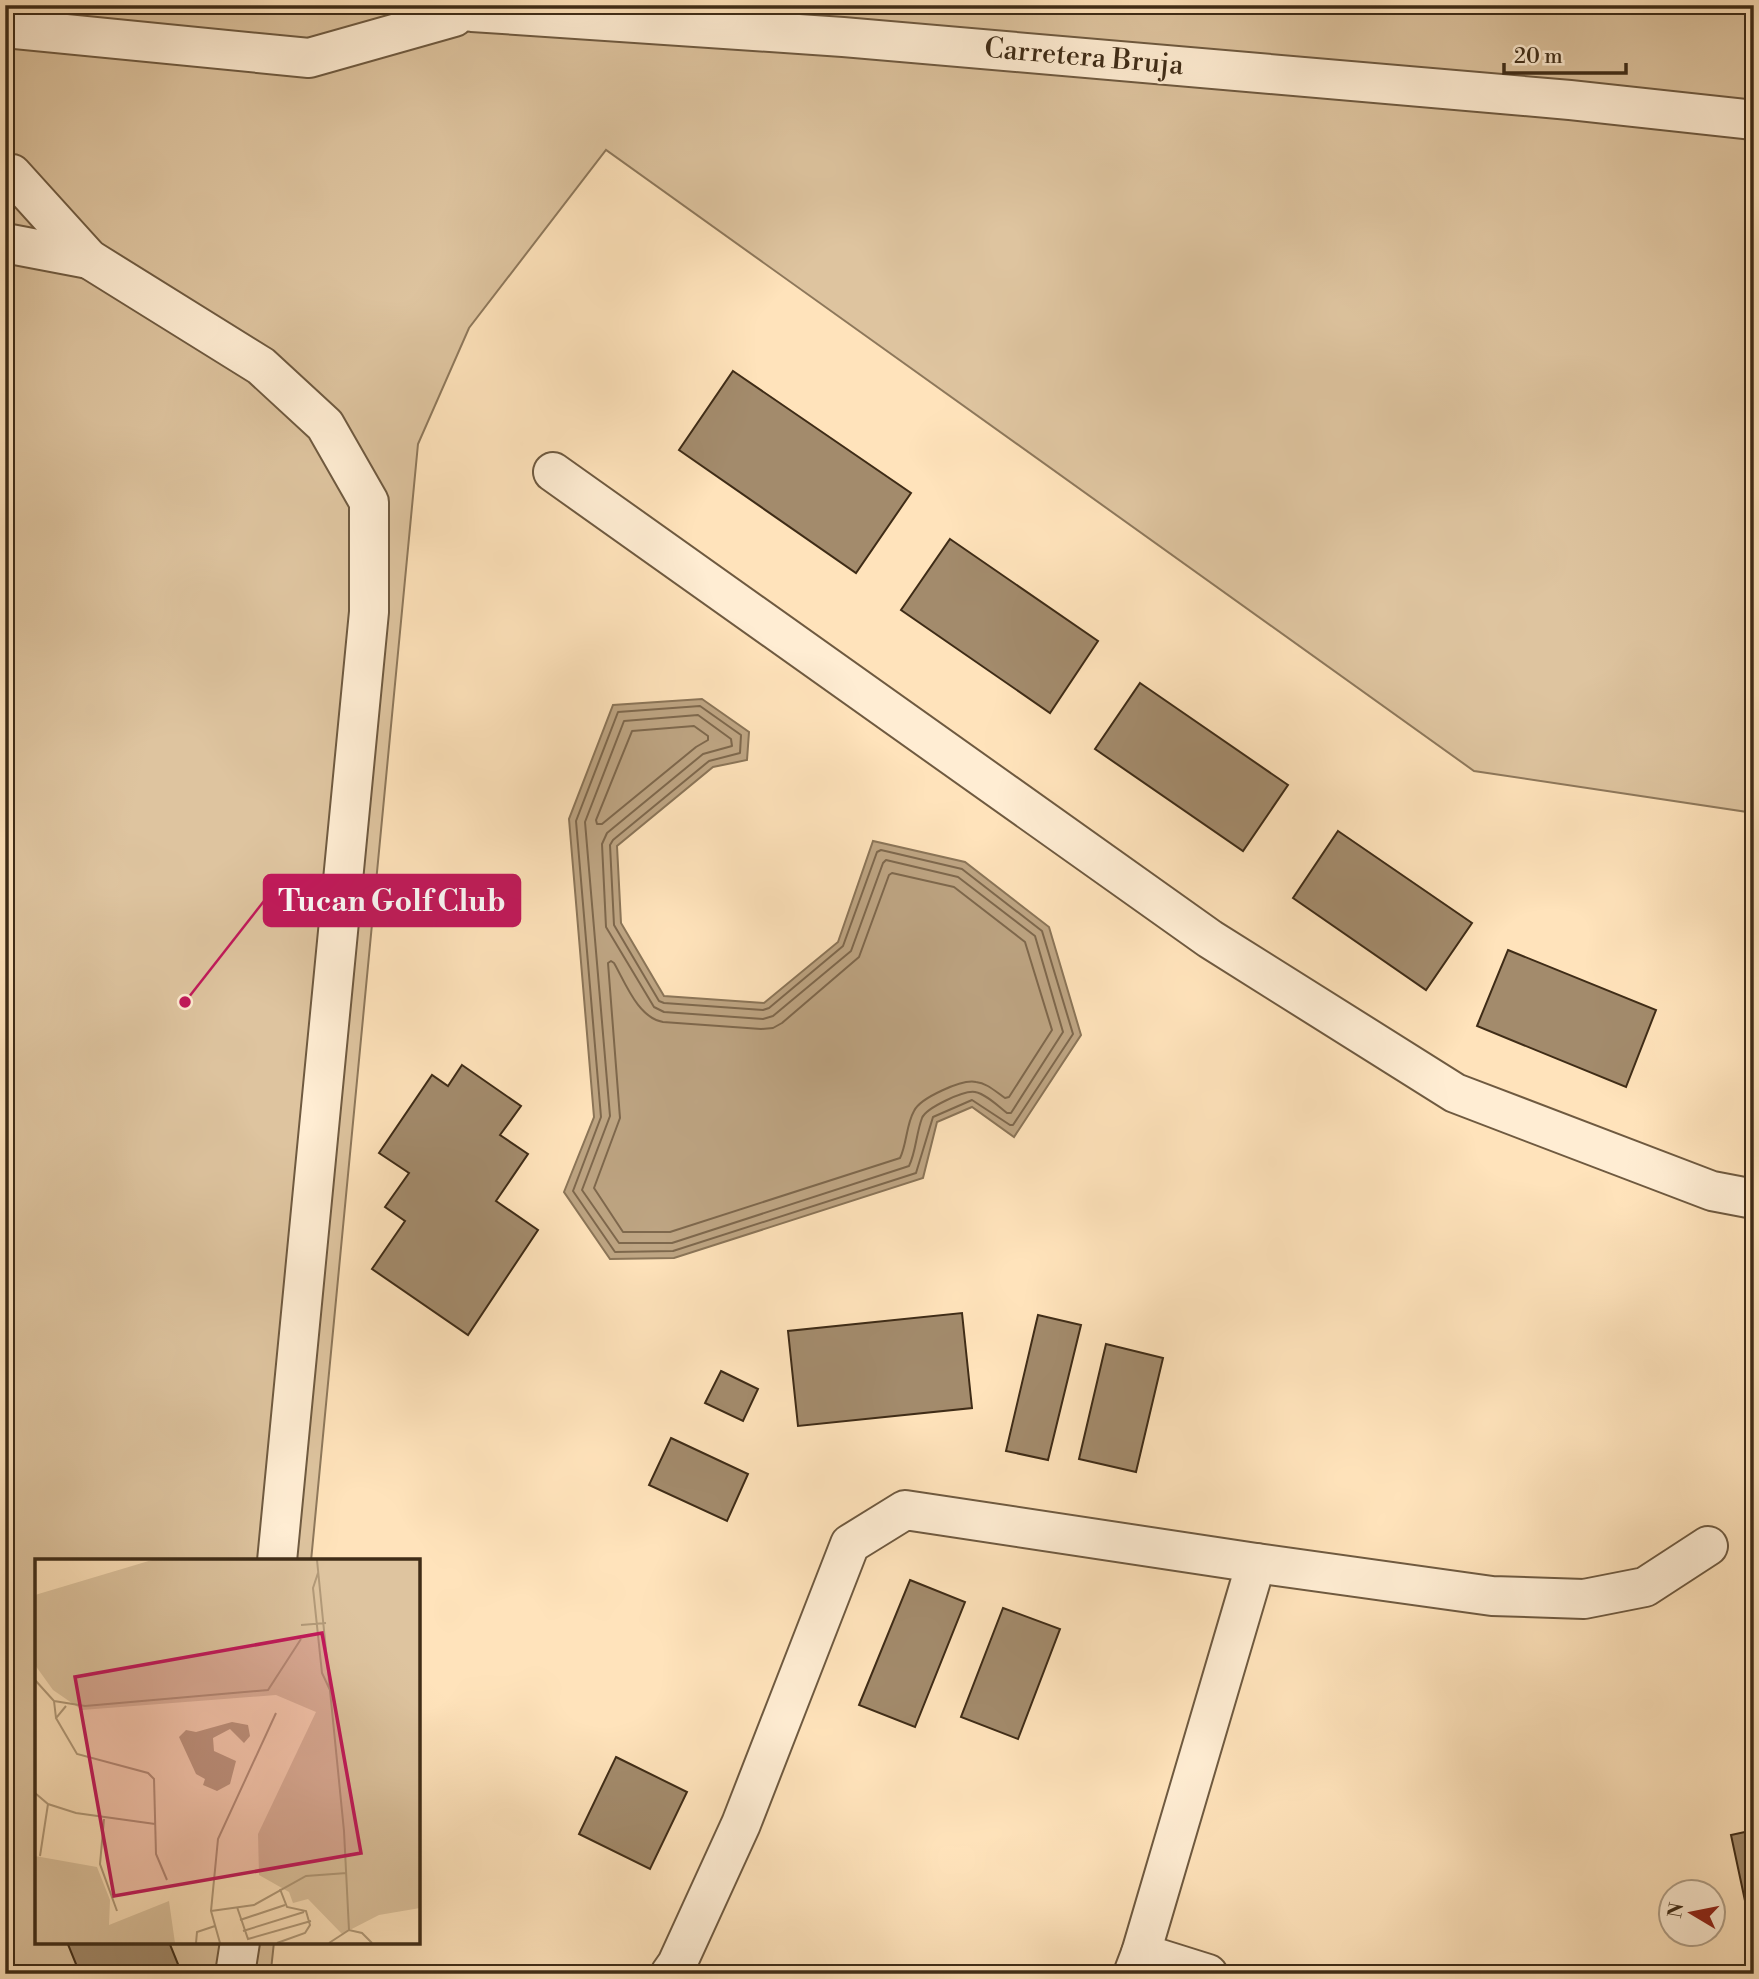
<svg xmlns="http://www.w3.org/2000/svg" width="1759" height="1979" font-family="'Libre Bodoni',serif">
<rect width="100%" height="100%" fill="#ffe3bb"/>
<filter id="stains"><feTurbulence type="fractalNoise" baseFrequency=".00286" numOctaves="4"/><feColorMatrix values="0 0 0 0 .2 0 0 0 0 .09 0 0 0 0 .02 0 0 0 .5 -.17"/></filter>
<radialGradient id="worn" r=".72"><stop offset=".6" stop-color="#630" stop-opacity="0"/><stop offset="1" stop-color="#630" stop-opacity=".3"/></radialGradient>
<polygon fill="#dec49f" stroke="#8e785b" stroke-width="2" points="5,5 1754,5 1754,813 1474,771 606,150 469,328 418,444 311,1561 37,1561 37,1942 274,1942 271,1970 268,1974 5,1974"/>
<polygon fill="#bea583" stroke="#8b7558" stroke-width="2" points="702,699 749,732 747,760 713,767 617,846 621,923 664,996 764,1003 838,942 873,841 965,862 1049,927 1081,1035 1014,1137 972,1107 937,1122 923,1178 674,1258 610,1259 564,1192 594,1117 569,819 613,705"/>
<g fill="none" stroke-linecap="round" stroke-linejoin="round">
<g stroke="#7e684d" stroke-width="2">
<polygon points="700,706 741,735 740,753 709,761 613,840 610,845 614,925 659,1001 664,1003 763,1010 769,1008 843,946 877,852 881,850 962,869 1042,931 1073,1034 1013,1125 1010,1125 972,1100 933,1117 916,1173 673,1251 615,1252 573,1191 601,1117 576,821 618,712"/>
<path d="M698,715L731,739L732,746L703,754L607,833L602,844L606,927L654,1007L664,1012L763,1019L773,1016L851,951L883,863L886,860L958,877L1035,936L1063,1032L1011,1113H1007C998,1106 986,1094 975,1092C964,1090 926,1108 922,1118C916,1134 916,1152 909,1166L672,1243H619L582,1190L610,1116L585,822L624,721Z"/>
<polygon points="694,726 708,736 708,740 696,747 602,824 597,824 596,820 632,731"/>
<path d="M892,873L954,887L1025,942L1052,1030L1009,1097L1005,1098C996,1092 987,1083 976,1082C962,1079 920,1098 914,1111C906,1125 907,1144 900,1158L670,1232H623L594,1188L620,1118L608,963L611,961L614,963C625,982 638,1018 663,1022L761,1029L773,1028L782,1023L859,957L889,875Z"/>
</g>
</g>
<g fill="#a38b6c" stroke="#3f2c17" stroke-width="2">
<polygon points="733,371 911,493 856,573 679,450"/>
<polygon points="950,539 1098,641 1050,713 901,610"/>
<polygon points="1140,683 1288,785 1243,851 1095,749"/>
<polygon points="1338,831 1472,923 1426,990 1293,898"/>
<polygon points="1508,950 1656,1010 1626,1087 1477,1026"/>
<polygon points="462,1065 521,1106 500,1135 528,1154 496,1201 538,1230 468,1335 372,1269 405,1221 385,1207 409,1173 379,1153 432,1075 448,1086"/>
<polygon points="962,1313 972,1408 798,1426 788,1331"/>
<polygon points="1038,1315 1081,1325 1048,1460 1006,1451"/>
<polygon points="1106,1344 1163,1358 1136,1472 1079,1459"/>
<polygon points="721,1371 758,1389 743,1421 705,1403"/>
<polygon points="671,1438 748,1474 727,1521 649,1485"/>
<polygon points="910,1580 965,1602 915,1727 859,1705"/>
<polygon points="1003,1608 1060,1629 1018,1739 961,1717"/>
<polygon points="616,1757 687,1792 650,1869 579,1834"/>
<polygon points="1754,1830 1754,1943 1731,1835"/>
<polygon points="67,1942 169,1942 182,1974 80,1974"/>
</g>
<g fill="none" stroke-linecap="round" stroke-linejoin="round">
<g stroke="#6f5a40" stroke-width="42">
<g id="minor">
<polyline points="413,5 472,12 843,37 1570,100 1754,120"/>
<polyline points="5,28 309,58 454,17"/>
<polyline points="12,174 89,259 261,366 325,425 369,502 369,612 277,1561"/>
<polyline points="5,243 89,259"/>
<polyline points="553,472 1210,939 1455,1093 1712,1191 1754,1199"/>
<polyline points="1141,1953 1208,1974"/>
<polyline points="235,1974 240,1942"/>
<polyline points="670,1974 677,1964 741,1824 850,1544 905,1510 1256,1563 1492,1596 1584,1599 1645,1587 1708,1546"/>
<polyline points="1133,1974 1141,1953 1256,1563"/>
</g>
</g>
<use href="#minor" stroke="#ffedd3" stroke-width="38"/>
</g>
<g text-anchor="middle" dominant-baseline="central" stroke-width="5" stroke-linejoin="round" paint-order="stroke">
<g font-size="28" fill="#3f2c17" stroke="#ffedd3">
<text transform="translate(1084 57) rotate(5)">Carretera Bruja</text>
</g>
</g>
<g transform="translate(35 1559)">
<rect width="385" height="385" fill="#ffe3bb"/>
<path d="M117,1H385V349L344,356L307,375L273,340L258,344L254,333L224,316L223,275L281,153L241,136L47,151L18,131L0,106V36ZM0,297L62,308L75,341L74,366L134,342L140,384H0Z" fill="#dec49f"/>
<path d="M197,163L213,166L215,177L209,184L195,170L178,179L179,192L201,202L195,225L182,232L168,226L170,220L161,215L144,178L151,171L161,173Z" fill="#bea583"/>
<path fill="none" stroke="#b29a79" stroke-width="2" d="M282,1L309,272L314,371M283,14L278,29L287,114L295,131M266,66L291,64M0,121L19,142L21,159M19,142L50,147L233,131L266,80M31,147L21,159L42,195L113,214L119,220L121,295L132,321M0,234L13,245L41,254L120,265M69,260L65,305L82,352M5,297L13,245M202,348L213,380L276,362M176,352L219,346L271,317L312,314M205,361L250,346M208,372L269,353M161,384L162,373L180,367M185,384L176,352L183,280L241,154M242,384L270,374L275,366L271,352L252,348L245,330M294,384L314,371L327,374L337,384"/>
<path fill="#c2185b" fill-opacity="0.15" stroke="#c2185b" stroke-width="3.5" d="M287,74L326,294L79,337L40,118Z"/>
<rect width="385" height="385" fill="none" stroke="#3f2c17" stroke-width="3.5"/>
</g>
<path fill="none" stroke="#c2185b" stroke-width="2.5" d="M185 1002L264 901"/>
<circle fill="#c2185b" stroke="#ffedd3" stroke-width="2.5" cx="185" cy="1002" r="7"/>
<rect fill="#c2185b" stroke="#c2185b" stroke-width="2.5" x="264" y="875" width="256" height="51" rx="7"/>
<g font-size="30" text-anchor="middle" font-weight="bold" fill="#fff">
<text x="392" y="911">Tucan Golf Club</text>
</g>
<rect width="1759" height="1979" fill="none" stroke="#ffe3bb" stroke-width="28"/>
<rect x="7" y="7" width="1745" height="1965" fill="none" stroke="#3f2c17" stroke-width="3.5"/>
<rect x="14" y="14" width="1731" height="1951" fill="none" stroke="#3f2c17" stroke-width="2"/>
<g transform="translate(1692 1913) rotate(280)"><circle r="33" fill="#ffedd3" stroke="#b2a088" stroke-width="2"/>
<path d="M0-5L12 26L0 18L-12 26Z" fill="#8f2418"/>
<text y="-10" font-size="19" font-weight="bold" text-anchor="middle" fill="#3f2c17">N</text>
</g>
<path d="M1504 63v10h122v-10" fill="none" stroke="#3f2c17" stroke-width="3.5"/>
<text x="1514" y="63" font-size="21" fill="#3f2c17" stroke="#ffedd3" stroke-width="5" paint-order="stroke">20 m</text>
<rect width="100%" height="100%" filter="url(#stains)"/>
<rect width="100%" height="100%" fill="url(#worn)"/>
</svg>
